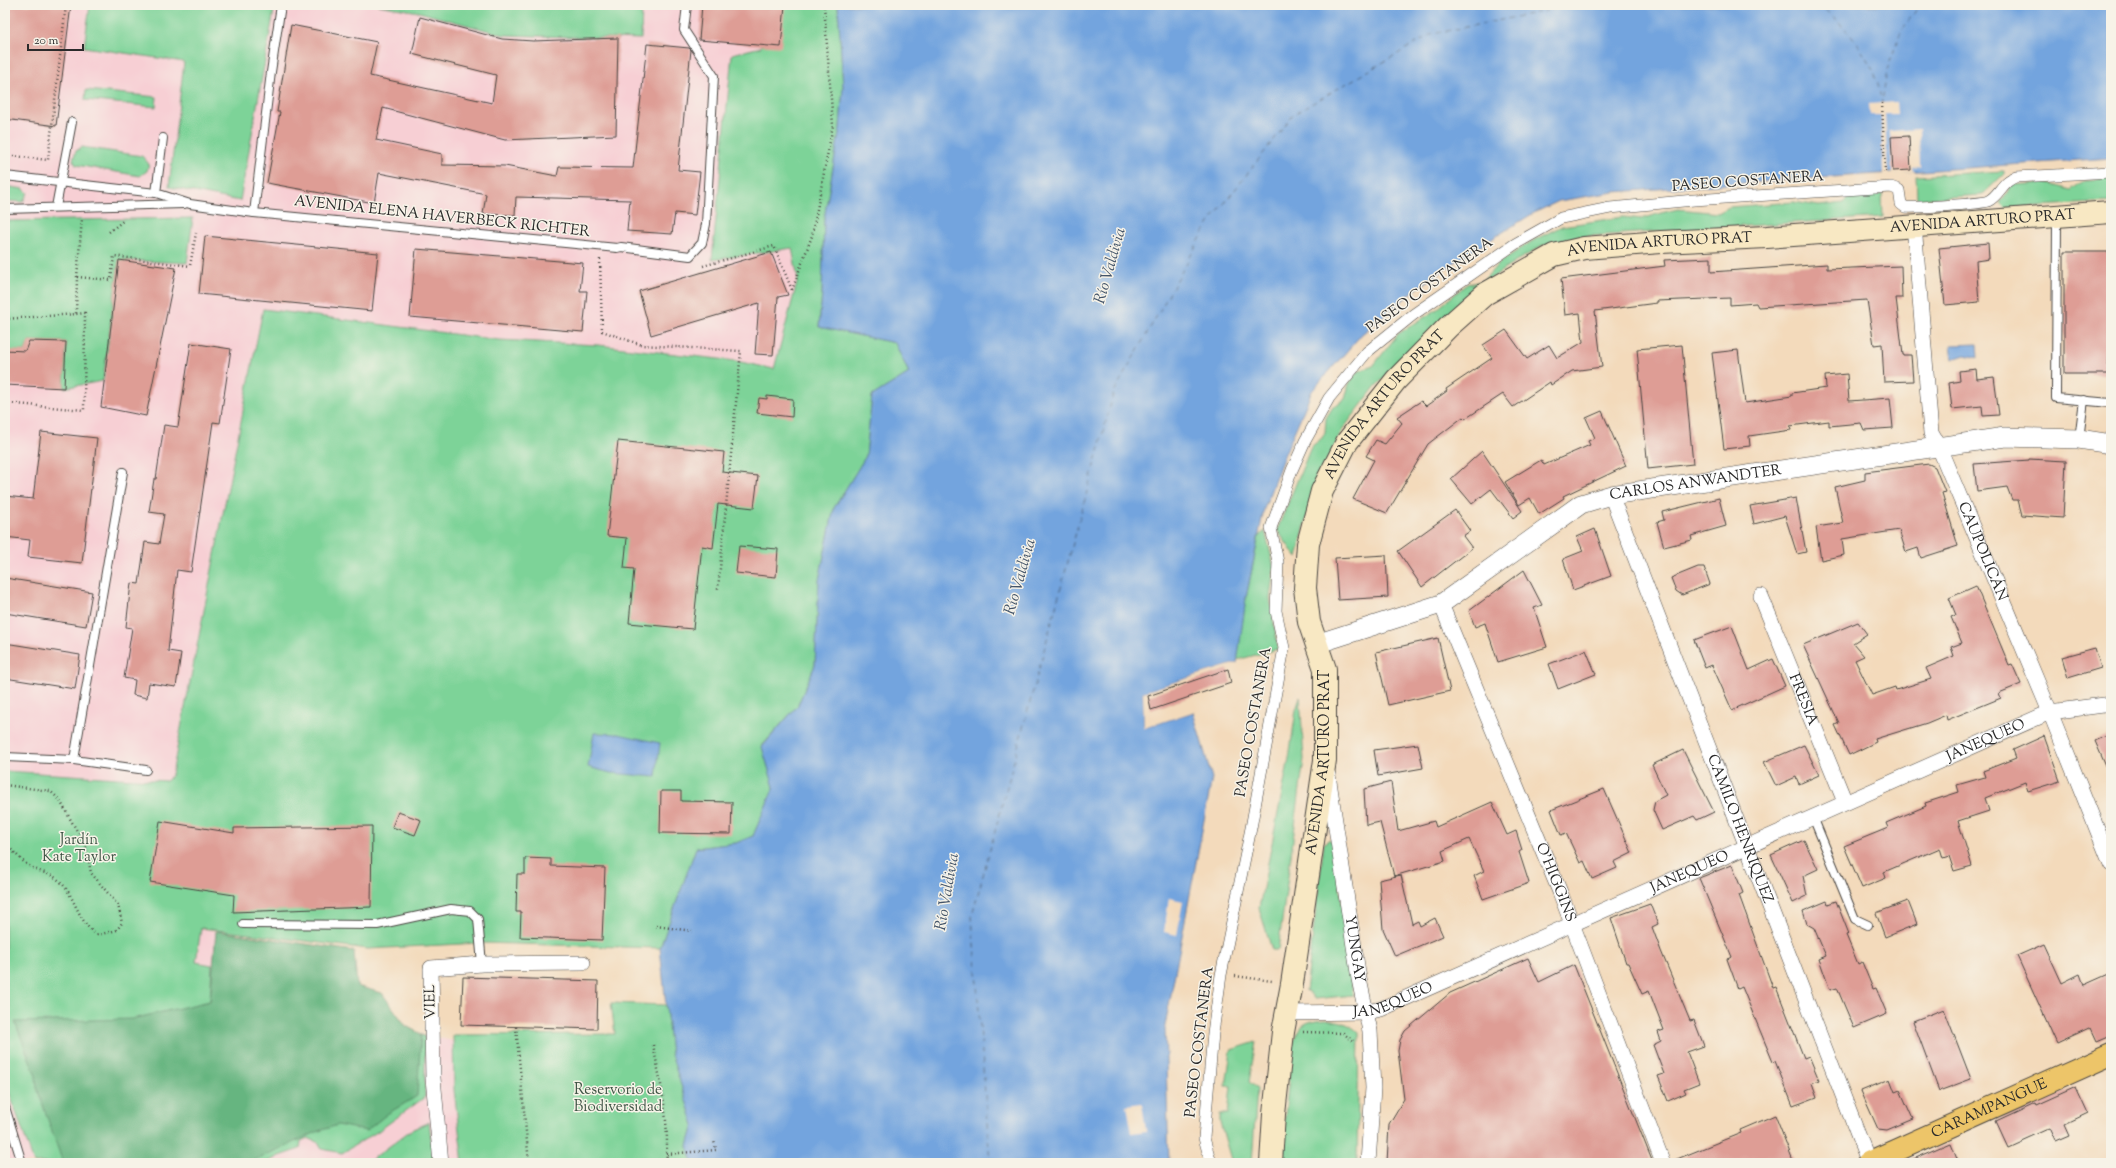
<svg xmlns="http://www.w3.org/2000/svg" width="2116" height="1168" font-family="'Sorts Mill Goudy',serif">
<rect width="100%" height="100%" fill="#f7f3e8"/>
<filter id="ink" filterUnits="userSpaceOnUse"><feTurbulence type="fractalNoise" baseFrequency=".025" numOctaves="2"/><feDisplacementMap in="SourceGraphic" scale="8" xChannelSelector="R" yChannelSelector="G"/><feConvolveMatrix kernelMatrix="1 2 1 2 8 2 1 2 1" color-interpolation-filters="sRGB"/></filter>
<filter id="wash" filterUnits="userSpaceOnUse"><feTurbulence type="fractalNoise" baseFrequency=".012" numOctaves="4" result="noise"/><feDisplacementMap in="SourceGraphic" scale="16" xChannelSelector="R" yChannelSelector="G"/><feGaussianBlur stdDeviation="0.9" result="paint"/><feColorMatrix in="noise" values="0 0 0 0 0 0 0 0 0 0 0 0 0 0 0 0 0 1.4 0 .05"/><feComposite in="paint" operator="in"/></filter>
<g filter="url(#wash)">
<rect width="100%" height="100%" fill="#f3dabb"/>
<polygon fill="#f7cfd4" points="5,5 838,5 833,174 774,369 736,361 598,345 499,340 167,781 140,919 216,931 210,1001 405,1031 468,1044 615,1034 611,1003 666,1005 670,1047 688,1146 693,1163 5,1163"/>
<g fill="#7dd398" stroke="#547f62">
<polygon points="90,5 275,5 240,201 169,187 184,62 84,47"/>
<polygon points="378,5 642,5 641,39 504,35 419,12"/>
<polygon points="764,5 838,5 843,87 840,128 824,219 822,294 819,327 895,343 909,373 872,396 866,456 834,508 819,580 815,665 798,705 762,746 774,787 753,836 736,843 696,848 660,948 480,943 368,949 201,928 196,962 212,965 210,1001 425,1036 425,1097 377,1132 342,1153 322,1149 319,1143 308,1138 301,1141 300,1149 279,1156 266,1163 34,1163 8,1089 5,1074 5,1009 10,1007 5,992 5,771 167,781 172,774 263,309 499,340 598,345 736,361 774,369 798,279 792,248 712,260 732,54 761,47"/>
<polygon points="86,90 157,97 156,107 85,100"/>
<polygon points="82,147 142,156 149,164 147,171 140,176 76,165 73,160 76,151"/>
<polygon points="2004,171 2004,174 1982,195 1917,199 1916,176"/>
<polygon points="2111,178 2111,202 2005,208 2000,203 2012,185 2044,183 2071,190 2085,180"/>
<polygon points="5,186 24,189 28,193 23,202 5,201"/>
<polygon points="1882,194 1883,217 1574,237 1541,246 1500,272 1459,302 1375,387 1343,429 1314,488 1297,558 1277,530 1311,447 1322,438 1325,432 1326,418 1333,407 1345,399 1349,384 1357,372 1373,366 1398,334 1436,310 1467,284 1483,281 1500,262 1534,240 1562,226 1623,217 1642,219 1661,213 1678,209 1718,213 1729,207 1794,202 1819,206 1844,203 1849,196"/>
<polygon points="193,218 187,263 119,260 103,381 64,388 66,342 29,341 25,351 5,351 5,221"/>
<polygon points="1265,531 1274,567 1270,598 1278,649 1237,660 1246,598 1259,536"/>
<polygon points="1300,697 1304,759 1278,950 1272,950 1259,908 1289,758 1296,710"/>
<polygon points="1330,839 1335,845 1353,995 1315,999 1306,991 1324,843"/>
<polygon points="611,1003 666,1005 671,1054 694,1125 688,1146 693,1163 463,1163 454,1090 453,1035 615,1034"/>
<path d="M1326,1019C1340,1021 1349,1023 1359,1033L1357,1163H1280L1292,1049C1298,1026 1302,1021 1326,1019Z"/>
<polygon points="1256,1042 1249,1082 1257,1088 1252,1163 1232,1163 1220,1122 1220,1114 1228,1114 1231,1086 1226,1086 1231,1050"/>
<polygon points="429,1122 434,1163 367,1163 411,1130"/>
</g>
<polygon fill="#66b580" stroke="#487056" points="216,931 354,951 357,986 382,993 406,1026 421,1034 417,1096 387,1114 366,1131 338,1125 319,1131 254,1160 252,1163 63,1163 37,1088 36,1076 15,1022 132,1019 210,1001"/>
<g fill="#73a4de" stroke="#4f6884">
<polygon points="838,5 2111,5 2111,158 1614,192 1559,201 1532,214 1455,262 1415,290 1362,334 1312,391 1283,458 1264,509 1246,598 1237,663 1143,692 1144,728 1193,712 1212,778 1165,1026 1169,1163 693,1163 688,1146 694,1125 671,1054 660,948 696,848 736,843 753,836 774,787 762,747 798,705 815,665 819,580 834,508 866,456 872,396 909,373 895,343 819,327 822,294 824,219 840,128 843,87"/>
<polygon points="1977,344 1978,358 1965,355 1953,359 1951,345"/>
<polygon points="594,733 618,734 660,743 656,777 611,773 588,767"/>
</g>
<g fill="#f3dabb">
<polygon points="1896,102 1897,114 1885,114 1888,174 1883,174 1881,115 1870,115 1869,104"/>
<polygon points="1919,129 1920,167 1913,168 1914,172 1892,174 1890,131"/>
<polygon points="1237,663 1237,665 1145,694 1145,725 1192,710 1195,711 1144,728 1143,692"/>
<polygon points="1169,898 1183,901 1177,935 1164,932"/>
<polygon points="1142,1103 1146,1131 1132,1133 1127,1105"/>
</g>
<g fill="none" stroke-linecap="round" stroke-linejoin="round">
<g stroke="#44556a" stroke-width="1" stroke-dasharray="5 4" stroke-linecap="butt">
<path d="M1818,5C1841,20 1860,45 1873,70C1878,80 1880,93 1882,103L1887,70L1901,31L1920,5"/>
<polyline points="990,1163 972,916 1114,392 1209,223 1294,114 1432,34 1575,5"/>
</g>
</g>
<g id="blocks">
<g fill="#de9d95">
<polygon points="5,5 71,5 56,126 5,119"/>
<polygon points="702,5 785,5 781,47 699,40"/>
<polygon points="420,17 502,39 533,41 618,38 616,135 505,140 383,108 376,140 442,154 442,165 505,166 557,176 559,167 633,168 647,44 689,48 691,50 678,170 700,172 695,215 675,213 672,234 627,231 630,200 516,197 515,215 483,214 486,194 379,173 374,203 267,183 280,112 277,112 291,25 377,42 370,76 492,103 496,75 412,54"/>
<polygon points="1909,136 1911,170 1893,171 1891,137"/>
<polygon points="205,236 378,253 372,311 199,294"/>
<polygon points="1988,243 1989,259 1976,261 1979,302 1945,305 1939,248"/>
<polygon points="416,249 583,263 580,291 587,291 583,332 410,317"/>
<polygon points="771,252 788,295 778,297 773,355 755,354 759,303 651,335 639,291"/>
<polygon points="2064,252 2111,252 2108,374 2064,374"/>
<polygon points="1711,258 1711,272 1827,264 1827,269 1901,266 1902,298 1896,298 1903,355 1911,355 1913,381 1884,382 1882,344 1874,345 1867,300 1758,307 1756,303 1730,305 1730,298 1657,301 1657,303 1595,311 1602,367 1572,371 1551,385 1550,382 1513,407 1503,394 1465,419 1463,417 1428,444 1387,513 1353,499 1374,460 1366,456 1376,440 1385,444 1402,423 1397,417 1421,401 1426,406 1447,391 1446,389 1492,358 1483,345 1506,330 1527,359 1549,345 1557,358 1583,342 1580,313 1565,315 1561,279 1665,266 1664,260"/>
<polygon points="119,260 176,268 146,416 101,407"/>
<polygon points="29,341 66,342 64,388 5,385 5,350 25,351"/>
<polygon points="191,343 231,349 220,423 213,422 191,572 177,570 168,651 181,653 176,687 149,683 147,698 133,695 135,680 124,678 132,628 126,627 131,583 139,584 145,542 159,544 164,514 149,512 154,479 156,479 164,425 178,427"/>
<polygon points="1682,345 1693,464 1648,469 1637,349"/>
<polygon points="1738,350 1745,403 1792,396 1792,393 1826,388 1825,376 1847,374 1849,401 1890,398 1893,428 1864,430 1861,423 1829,426 1829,421 1790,426 1791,430 1749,436 1750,446 1724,449 1712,353"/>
<polygon points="1976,369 1977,379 1994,377 1999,415 1983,416 1982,406 1952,409 1949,383 1960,381 1959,371"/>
<polygon points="767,396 793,399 792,417 757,413 759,398 767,399"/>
<polygon points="1602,411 1626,466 1563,496 1564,498 1539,514 1530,498 1519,505 1505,482 1541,460 1544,465 1590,445 1588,441 1595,438 1586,418"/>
<polygon points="41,432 97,438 82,563 28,557 30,540 5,537 5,496 33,499"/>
<polygon points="618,441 724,452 722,472 758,476 754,508 718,504 713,548 702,546 693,629 629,623 634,569 624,568 627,538 607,536"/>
<polygon points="1482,451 1522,511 1513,518 1491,489 1472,504 1451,479"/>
<polygon points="2029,459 2066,461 2063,518 2022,515 2018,500 2012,500 2007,487 1977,491 1974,464 2029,460"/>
<polygon points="1929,464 1935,467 1945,492 1942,493 1958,546 1921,558 1918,548 1906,552 1899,530 1842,539 1844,555 1821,560 1816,527 1843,523 1835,487 1865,480 1865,472"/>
<polygon points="1719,498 1726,526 1691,536 1692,540 1664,547 1657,522 1664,520 1662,512"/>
<polygon points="1796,498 1806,552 1797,554 1785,516 1754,524 1750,506"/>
<polygon points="1455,510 1470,531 1463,536 1472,548 1422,587 1398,551"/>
<polygon points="1595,529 1611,576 1573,590 1563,559 1583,551 1577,537"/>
<polygon points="739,546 778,549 776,577 736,573"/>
<polygon points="1386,555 1388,597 1338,600 1335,558"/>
<polygon points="1698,567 1704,567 1710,584 1682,595 1676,591 1671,578"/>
<polygon points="1524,570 1542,605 1534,608 1547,647 1498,662 1485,623 1475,627 1469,611"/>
<polygon points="5,578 92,592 86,626 5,613"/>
<polygon points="1976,586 2009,665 2012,664 2021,684 1999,693 2001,698 1947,720 1946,715 1927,723 1875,739 1876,742 1849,755 1835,725 1839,723 1803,645 1858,622 1867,634 1853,643 1864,656 1855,660 1872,695 1895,687 1896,690 1931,679 1926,668 1954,656 1951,647 1962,643 1951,617 1956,615 1949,598"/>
<polygon points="1732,626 1749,670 1773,659 1785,686 1732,710 1712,665 1705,668 1694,640"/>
<polygon points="1438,638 1450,691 1388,705 1376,652"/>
<polygon points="5,643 80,655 75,689 5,678"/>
<polygon points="2095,648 2101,668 2068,678 2062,657"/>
<polygon points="1586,650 1596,674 1558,689 1549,664"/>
<polygon points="1228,669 1231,683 1151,710 1148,696"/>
<polygon points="2111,734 2111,778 2095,741"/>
<polygon points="2044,736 2060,781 2028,791 2025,782 1985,798 1989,811 1958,821 1972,866 1954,871 1949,856 1943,858 1940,848 1884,872 1886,878 1862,888 1844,846 1888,828 1886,823 1926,806 1925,803 1959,792 1957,785 1985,777 1983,771 2016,758 2013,750"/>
<polygon points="1418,744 1423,768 1378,776 1374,750"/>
<polygon points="1804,745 1819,775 1799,784 1796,777 1776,786 1764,762"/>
<polygon points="1683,750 1714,812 1697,820 1694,816 1662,830 1653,810 1655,801 1666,795 1652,765"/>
<polygon points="1391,782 1398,831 1434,821 1436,827 1492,802 1507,835 1516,831 1522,850 1519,852 1529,883 1483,899 1474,876 1484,871 1469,839 1442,851 1445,861 1394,876 1380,822 1366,825 1364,789"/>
<polygon points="1604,789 1632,853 1614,862 1617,868 1592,879 1584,861 1580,863 1566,833 1561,835 1551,810"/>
<polygon points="661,791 681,791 681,801 732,802 731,834 660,833"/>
<polygon points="398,812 421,820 415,835 392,827"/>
<polygon points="160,821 234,833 234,828 372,826 371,907 233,912 234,895 150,882"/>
<polygon points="1804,840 1818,869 1803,876 1807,896 1793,903 1771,855"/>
<polygon points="525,858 551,859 551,866 605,868 602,940 520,937 521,912 516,912 517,874 525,874"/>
<polygon points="1732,865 1743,893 1739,895 1773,988 1776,987 1804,1058 1809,1056 1819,1080 1812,1083 1817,1097 1793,1106 1775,1061 1773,1062 1742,987 1738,989 1727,959 1732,957 1699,878"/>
<polygon points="1401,875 1412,924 1418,921 1420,926 1435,918 1443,936 1395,956 1383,929 1379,880"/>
<polygon points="1827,901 1828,904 1836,901 1849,934 1846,935 1858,964 1862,962 1873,989 1876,988 1887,1014 1854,1028 1837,988 1830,990 1819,959 1826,956 1814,928 1807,924 1803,911"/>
<polygon points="1908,901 1917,924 1885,937 1876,913"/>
<polygon points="1650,904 1658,924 1652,927 1661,951 1690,1021 1694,1020 1704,1046 1687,1052 1699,1083 1684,1089 1686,1093 1668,1101 1658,1076 1664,1074 1653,1045 1661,1041 1658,1032 1664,1030 1649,991 1642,994 1628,963 1626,963 1611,918"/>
<polygon points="2044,944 2062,983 2080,974 2084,985 2111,973 2111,1035 2097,1041 2091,1028 2057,1044 2017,956"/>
<polygon points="1528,958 1539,982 1574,965 1653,1163 1387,1163 1389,1124 1404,1099 1398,1051 1400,1040 1405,1031 1450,993"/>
<polygon points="463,977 598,981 597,1029 461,1025"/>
<polygon points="1944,1009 1971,1079 1939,1091 1913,1021"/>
<polygon points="1890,1079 1895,1092 1900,1090 1913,1119 1887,1130 1878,1129 1861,1091"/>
<polygon points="2076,1087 2088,1113 2065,1124 2070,1135 2056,1141 2050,1128 2008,1147 1996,1121 2035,1103 2036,1105"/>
<polygon points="1775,1115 1794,1163 1672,1163 1672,1161 1741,1133 1740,1130"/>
<polygon points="1951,1143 1959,1163 1904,1163"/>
</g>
</g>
</g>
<g filter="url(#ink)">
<use href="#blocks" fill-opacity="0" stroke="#494541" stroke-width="1"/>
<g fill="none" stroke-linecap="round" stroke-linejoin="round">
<g stroke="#494541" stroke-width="10">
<g id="service">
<polyline points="5,176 156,193 190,204 254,213 617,248 621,247 690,256 702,243 706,224 714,76 684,30 687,5"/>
<polyline points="156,193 163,138"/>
<polyline points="56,207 72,122"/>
<polyline points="5,209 184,204"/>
<polyline points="254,213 271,72 281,5"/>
<polyline points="2057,216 2056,398 2110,403"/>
<polyline points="2079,439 2084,400"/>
<polyline points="5,757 74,760 146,770"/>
<polyline points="74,760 123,472"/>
<polyline points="1813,817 1855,919 1868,925"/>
<polyline points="243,924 377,925 451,909 470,911 478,919 482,964"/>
<polyline points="5,1107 22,1163"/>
</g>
</g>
<g stroke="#494541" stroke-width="12">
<path id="pedestrian" d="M1211,1163L1204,1138L1213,1033L1221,975L1251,828L1284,648L1276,611L1278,562L1271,528L1292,470L1305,441L1329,398L1367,352L1414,314L1515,244L1561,218L1610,208L1694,200L1891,187L1899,190L1901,204L1905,207C1914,208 1981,204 1988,201C1999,196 2003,180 2016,177L2111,172"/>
</g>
<g stroke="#494541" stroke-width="16">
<g id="minor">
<path id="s1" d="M1914,225L1931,433L1938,445L2050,712L2111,864"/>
<path id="s2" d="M1611,495L1869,1163"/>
<path id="s3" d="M1761,596L1845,802"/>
<path id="s4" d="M1441,604L1560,892L1663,1163"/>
<path id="s5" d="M1328,775L1359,979L1370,1031L1373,1088L1368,1163"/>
<path id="s6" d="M1287,1013L1367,1012L1381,1009L2050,712L2111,704"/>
<polyline points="441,1163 433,1078 431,968 482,964 583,963"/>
</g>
</g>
<g stroke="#494541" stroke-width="20">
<g id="tertiary">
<path id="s7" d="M1316,644L1441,604L1581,504L1611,495L2005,437L2079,439L2111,444"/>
</g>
</g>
<g stroke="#494541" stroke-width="24">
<g id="secondary">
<path id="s8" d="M1271,1163L1274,1114L1283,1032L1292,984L1325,760V669L1309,622L1305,588L1308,544L1322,491L1347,442L1396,380L1448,327L1485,294L1554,255L1584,248L1661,242L1767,237L2111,212"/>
</g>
</g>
<g stroke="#494541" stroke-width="24">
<g id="primary">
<path id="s9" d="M1868,1163L2111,1054"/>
</g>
</g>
<g stroke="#494541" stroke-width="2.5" stroke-dasharray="1 3" stroke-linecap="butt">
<polyline points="1882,103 1885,172"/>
<polyline points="5,155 48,160 66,5"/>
<polyline points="109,232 124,220"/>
<polyline points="600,259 602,331 642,345 741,351 718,589"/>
<polyline points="703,266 774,246 792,290"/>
<polyline points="77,277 111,280 114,256 190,266 196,233"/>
<polyline points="792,290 812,236 833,125 824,5"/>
<polyline points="5,319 76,314 77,277 82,219"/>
<polyline points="5,403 84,410 85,313 76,314"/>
<path d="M5,785L50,791L59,799L86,847L91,873L118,905L122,923L117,930L98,935C81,926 76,902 65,887C53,872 45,875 31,867C23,863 13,850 5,844"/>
<polyline points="656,926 692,931"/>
<polyline points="1235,976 1272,981"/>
<polyline points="516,1027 529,1163"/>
<polyline points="1303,1032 1343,1033 1353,1041"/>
<path d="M653,1045C661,1083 670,1124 666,1163"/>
<polyline points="667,1154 716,1150 714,1141"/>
</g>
<use href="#service" stroke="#fff" stroke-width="8"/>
<use href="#pedestrian" stroke="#fff" stroke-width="11"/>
<use href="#minor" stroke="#fff" stroke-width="15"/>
<use href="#tertiary" stroke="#fff" stroke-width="19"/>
<use href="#secondary" stroke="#f8e8c3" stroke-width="22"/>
<use href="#primary" stroke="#edc569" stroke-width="22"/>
</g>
</g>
<g text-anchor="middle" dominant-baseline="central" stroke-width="3" stroke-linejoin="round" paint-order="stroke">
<g font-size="15" fill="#2b2b2b" stroke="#f7f3e8">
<text transform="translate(1748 182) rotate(-4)">PASEO COSTANERA</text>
<text transform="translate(442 217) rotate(6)">AVENIDA ELENA HAVERBECK RICHTER</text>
<text stroke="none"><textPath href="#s8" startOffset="1448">AVENIDA ARTURO PRAT</textPath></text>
<text stroke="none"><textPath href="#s8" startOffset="1124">AVENIDA ARTURO PRAT</textPath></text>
<text transform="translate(1430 286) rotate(-36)">PASEO COSTANERA</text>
<text stroke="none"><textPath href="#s8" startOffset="788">AVENIDA ARTURO PRAT</textPath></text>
<text stroke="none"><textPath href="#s7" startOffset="420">CARLOS ANWANDTER</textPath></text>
<text stroke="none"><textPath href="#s1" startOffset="338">CAUPOLICÁN</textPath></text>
<text stroke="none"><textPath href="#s3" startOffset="112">FRESIA</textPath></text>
<text transform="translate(1254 722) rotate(-80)">PASEO COSTANERA</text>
<text stroke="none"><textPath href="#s6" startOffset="756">JANEQUEO</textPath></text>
<text stroke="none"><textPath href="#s8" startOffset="404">AVENIDA ARTURO PRAT</textPath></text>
<text stroke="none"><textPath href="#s2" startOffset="358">CAMILO HENRÍQUEZ</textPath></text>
<text stroke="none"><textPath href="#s6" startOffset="432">JANEQUEO</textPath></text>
<text stroke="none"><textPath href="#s4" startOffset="301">O'HIGGINS</textPath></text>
<text stroke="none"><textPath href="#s5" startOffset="176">YUNGAY</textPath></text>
<text stroke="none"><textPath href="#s6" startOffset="108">JANEQUEO</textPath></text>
<text transform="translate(431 1002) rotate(-91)">VIEL</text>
<text transform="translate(1200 1042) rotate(-83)">PASEO COSTANERA</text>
<text stroke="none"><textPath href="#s9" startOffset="133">CARAMPANGUE</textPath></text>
</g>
<g font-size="15" fill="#405546" stroke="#f7f3e8">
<text x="79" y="840">Jardín<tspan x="79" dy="17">Kate Taylor</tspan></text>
<text x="618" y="1090">Reservorio de<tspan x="618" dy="17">Biodiversidad</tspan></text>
</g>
<g font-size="16" font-style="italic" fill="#44556a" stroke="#f7f3e8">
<text transform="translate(1111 266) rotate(-74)">Río Valdivia</text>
<text transform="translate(1021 577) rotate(-74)">Río Valdivia</text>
<text transform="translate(948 892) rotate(-80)">Río Valdivia</text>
</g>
</g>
<rect width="2116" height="1168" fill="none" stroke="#f7f3e8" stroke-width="20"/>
<path d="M28 44v6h55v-6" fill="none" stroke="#2b2b2b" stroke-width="2"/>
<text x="34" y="44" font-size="12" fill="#2b2b2b" stroke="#f7f3e8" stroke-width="3" paint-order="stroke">20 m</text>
</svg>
